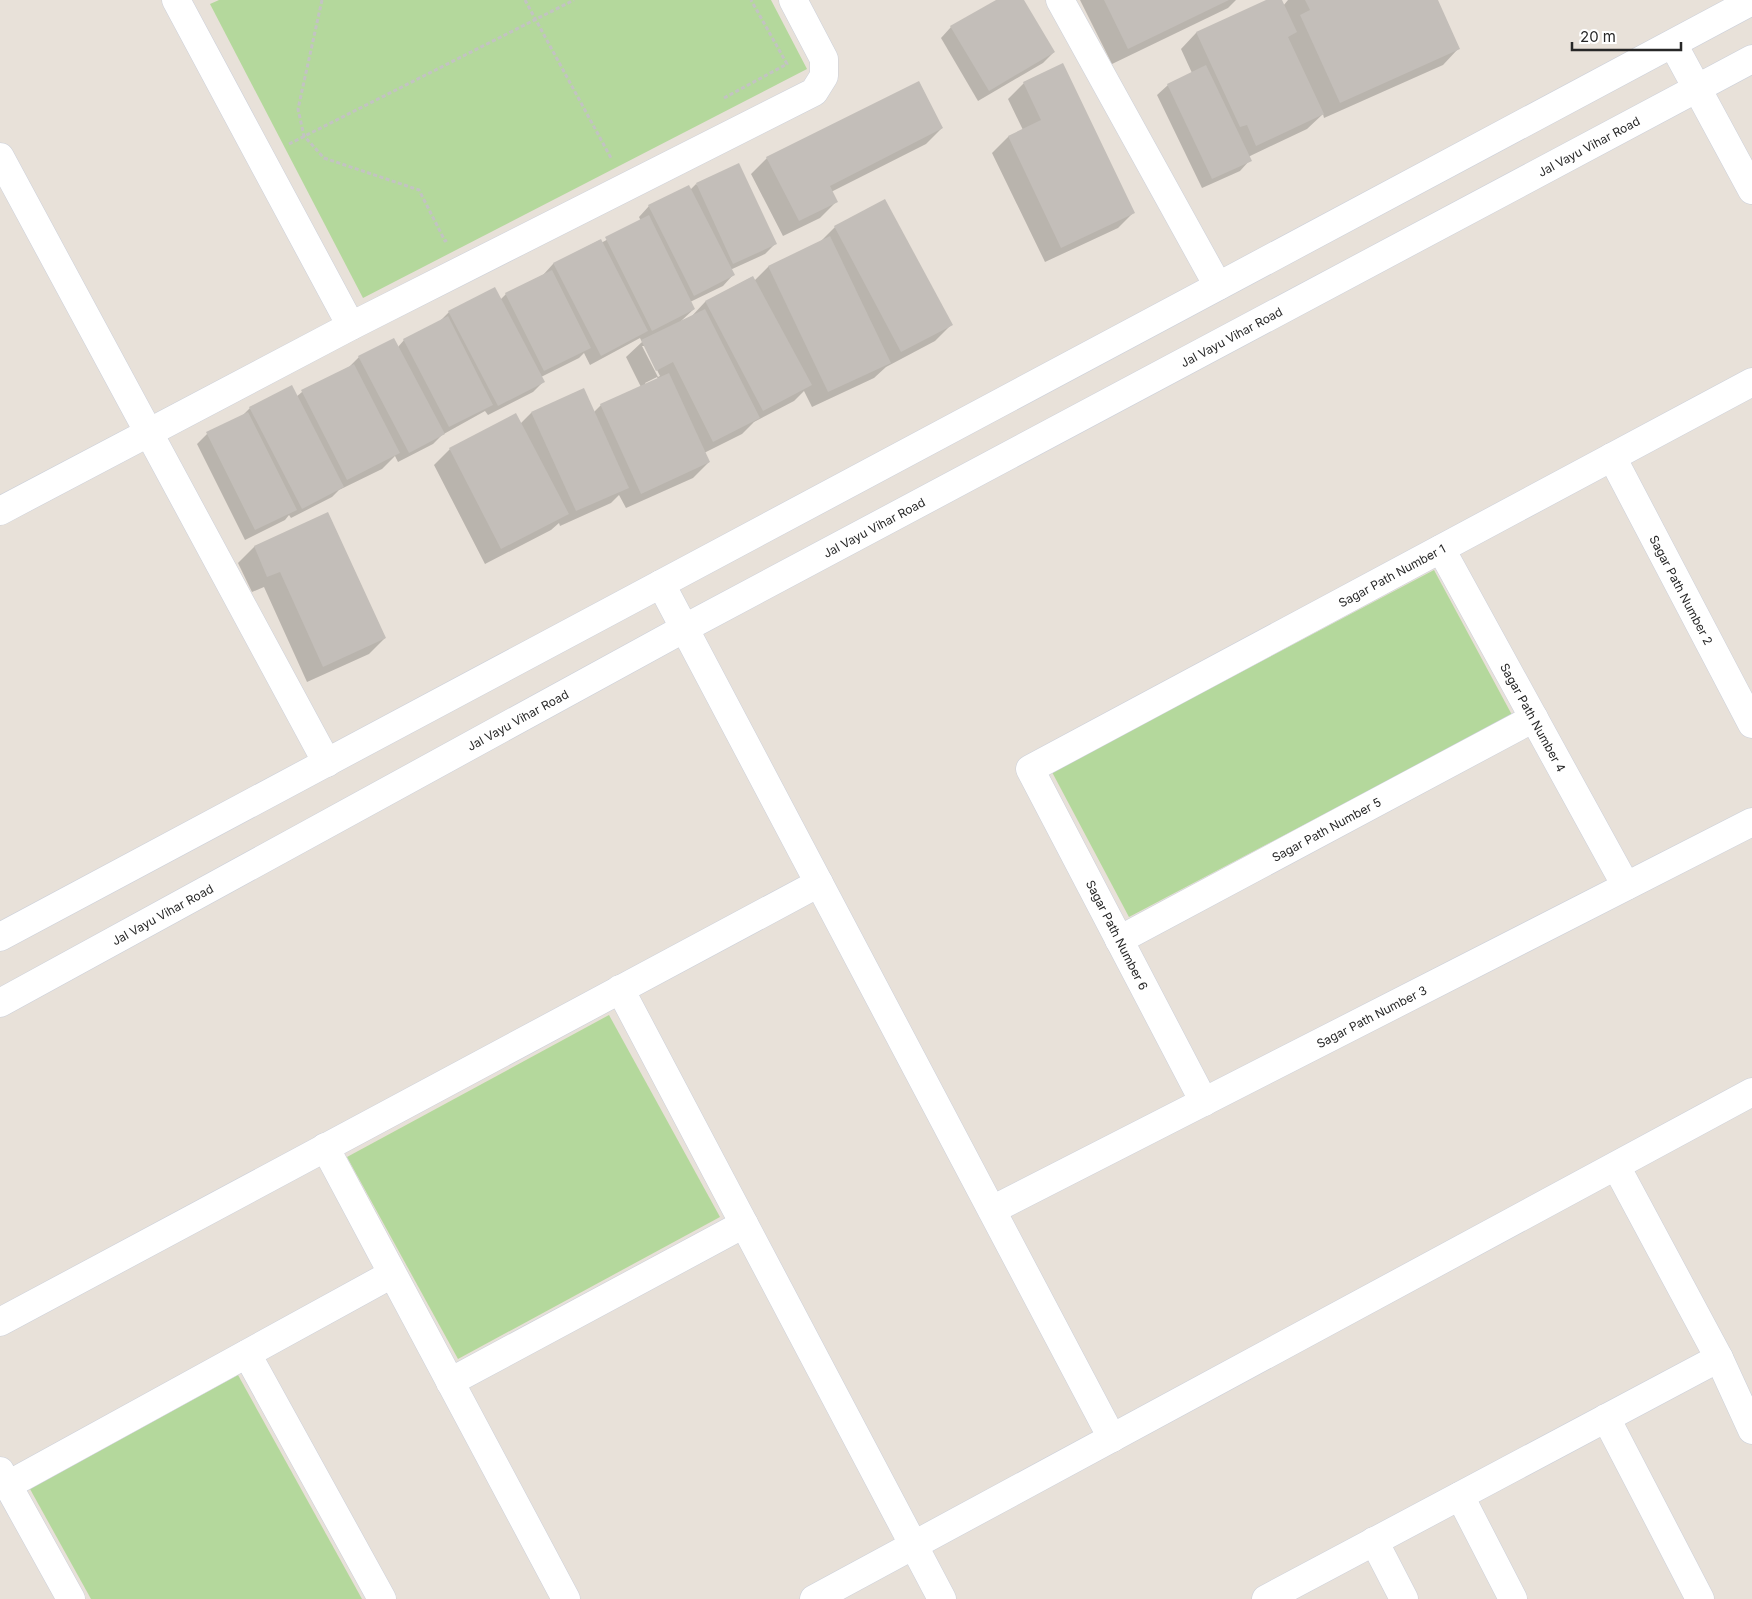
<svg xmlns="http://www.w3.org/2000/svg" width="1752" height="1599" font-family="Inter,sans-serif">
<rect width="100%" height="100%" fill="#e8e1d9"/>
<g fill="#b4d89c">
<polygon points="219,0 771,0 807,69 363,298 210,4"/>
<polygon points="1434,570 1512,715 1129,917 1052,772"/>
<polygon points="609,1015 720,1217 458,1359 347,1157"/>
<polygon points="238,1375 362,1599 91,1599 30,1489"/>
</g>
<g fill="#0003" fill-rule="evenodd">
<polygon points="998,0 1023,0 1054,52 1043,63 978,101 941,38 951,27"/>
<polygon points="1080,0 1236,0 1228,8 1112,64"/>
<polygon points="1269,0 1280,0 1283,6 1288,0 1436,0 1458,49 1443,65 1324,118 1323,114 1307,129 1248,157 1250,160 1240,171 1202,188 1157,95 1168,85 1192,73 1181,49 1196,33"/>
<polygon points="1024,83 1134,212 1118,228 1045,262 992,153 1008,137 1023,130 1008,99"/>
<polygon points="942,128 926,144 831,192 836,202 820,218 783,236 751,174 767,158"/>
<path d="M696,184L775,244L765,254L730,270L733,275L723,286L690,302L694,309L681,321L690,318L705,302L752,277L754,281L768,267L819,243L835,227L951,325L935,341L886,367L874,378L812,407L804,391L794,401L754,422L742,434L704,453L709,462L693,478L626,508L619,495L611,503L560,526L559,523L551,530L485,564L434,465L450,449L520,424L531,413H593L601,405L641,387L626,357L642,342L640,338L590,365L584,353L579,358L541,377L543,382L533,392L488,415L485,411L442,435L433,444L398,462L395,456L382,469L339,490L332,497L291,518L289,515L285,520L245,540L197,444L207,434L242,416L250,408L296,397L302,392L349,367L359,357L398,347L404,340L439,322L449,312L500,300L506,294L543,275L553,264L600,240L601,243L641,221L639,217L649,206L690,190ZM642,346H645L660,376L658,377ZM657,377L658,379L646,385L645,383Z"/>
<polygon points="327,514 385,638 369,654 307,682 264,587 252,592 238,563 254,547"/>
</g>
<g fill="#c3beb9">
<polygon points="996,0 1024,0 1055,52 989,91 950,26"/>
<polygon points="1104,0 1229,0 1128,49"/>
<polygon points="1266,0 1282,0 1297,32 1288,37 1324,114 1256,146 1247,125 1240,127 1196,32"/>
<polygon points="1305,0 1438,0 1460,49 1340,103 1300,15 1310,10"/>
<polygon points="1063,63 1135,213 1061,248 1008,136 1041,120 1023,82"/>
<polygon points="1206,65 1252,161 1212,179 1167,84"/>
<polygon points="919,81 943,128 830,186 838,202 799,221 766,157"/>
<polygon points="739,163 777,244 733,264 696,183"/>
<polygon points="689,185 735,275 694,296 648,205"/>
<polygon points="885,199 953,325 901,352 834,226"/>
<polygon points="649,215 695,309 652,331 605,237"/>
<polygon points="830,236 891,363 828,392 768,266"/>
<polygon points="601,239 648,331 601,356 553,263"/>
<polygon points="552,270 591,348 544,371 505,293"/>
<polygon points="753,276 812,385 763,411 705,301"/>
<polygon points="495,287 545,382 498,406 448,311"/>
<polygon points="705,309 760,418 713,442 673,362 656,371 641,340"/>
<polygon points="448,316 493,405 449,427 403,339"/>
<polygon points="394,338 445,434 409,453 358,356"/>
<polygon points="354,364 400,453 347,480 301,390"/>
<polygon points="669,373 710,462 641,494 600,404"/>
<polygon points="292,385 344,487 302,509 249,407"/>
<polygon points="584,388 629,488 576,511 531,412"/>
<polygon points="248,412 297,510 255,530 206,432"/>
<polygon points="516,413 569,514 501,549 449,448"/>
<polygon points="328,512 386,638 323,667 280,572 267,577 254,546"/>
</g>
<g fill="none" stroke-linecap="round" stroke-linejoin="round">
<g stroke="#ccd0da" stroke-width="29">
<g id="minor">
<polyline points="176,0 351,326"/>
<polyline points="1060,0 1218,286"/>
<polyline points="1673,44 1752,190"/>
<polyline points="0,157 327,763"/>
<path id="s1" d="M1612,457L1752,724"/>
<polyline points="0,511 351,326 814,92 824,76 824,59 793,0"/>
<path id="s2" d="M1441,549L1626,886"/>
<polyline points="661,584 1112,1438"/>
<path id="s3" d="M1119,940L1534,718"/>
<polyline points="620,989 942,1599"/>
<path id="s4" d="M1204,1102L1030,769L1752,382"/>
<polyline points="325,1147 566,1599"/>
<path id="s5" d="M992,1210L1752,822"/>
<polyline points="0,1322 819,883"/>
<polyline points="247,1354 382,1599"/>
<polyline points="1719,1358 1752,1430"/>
<polyline points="450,1382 744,1224"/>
<polyline points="1606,1418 1700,1599"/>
<polyline points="0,1471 71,1599"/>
<polyline points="8,1485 392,1274"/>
<polyline points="1460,1496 1513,1599"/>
<polyline points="1374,1541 1404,1599"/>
<polyline points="814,1599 1752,1092"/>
<polyline points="1266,1599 1719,1358 1616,1166"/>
</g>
</g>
<g stroke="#ccd0da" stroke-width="29">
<g id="tertiary">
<polyline points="0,937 1752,1"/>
<path id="s6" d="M0,1003L685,628L1752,59"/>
</g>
</g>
<g stroke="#c3c3c3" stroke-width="3" stroke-dasharray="4 2.5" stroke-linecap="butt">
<polyline points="322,0 298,109 304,136 324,158 419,190 445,241 447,240"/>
<polyline points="525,0 611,158"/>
<polyline points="724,98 787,64 751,0"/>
<polyline points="289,144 574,0"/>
</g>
<use href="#minor" stroke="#fff" stroke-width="28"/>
<use href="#tertiary" stroke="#fff" stroke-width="28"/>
</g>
<g text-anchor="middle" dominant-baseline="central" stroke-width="4" stroke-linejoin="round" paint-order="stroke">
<g font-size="12" fill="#272727" stroke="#fff">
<text stroke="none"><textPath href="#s6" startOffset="1805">Jal Vayu Vihar Road</textPath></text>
<text stroke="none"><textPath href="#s6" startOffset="1400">Jal Vayu Vihar Road</textPath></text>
<text stroke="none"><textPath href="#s6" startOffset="995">Jal Vayu Vihar Road</textPath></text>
<text stroke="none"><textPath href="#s4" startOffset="786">Sagar Path Number 1</textPath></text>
<text stroke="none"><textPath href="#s1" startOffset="150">Sagar Path Number 2</textPath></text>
<text stroke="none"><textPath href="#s2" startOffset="192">Sagar Path Number 4</textPath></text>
<text stroke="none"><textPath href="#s6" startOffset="590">Jal Vayu Vihar Road</textPath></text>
<text stroke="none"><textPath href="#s3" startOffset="235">Sagar Path Number 5</textPath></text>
<text stroke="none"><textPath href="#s6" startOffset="185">Jal Vayu Vihar Road</textPath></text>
<text transform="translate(1117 935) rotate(63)">Sagar Path Number 6</text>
<text stroke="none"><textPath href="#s5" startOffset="426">Sagar Path Number 3</textPath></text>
</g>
</g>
<path d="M1572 42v8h109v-8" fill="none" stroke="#272727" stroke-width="2.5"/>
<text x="1580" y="42" font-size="15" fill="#272727" stroke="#ffffff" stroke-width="4" paint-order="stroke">20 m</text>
</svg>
